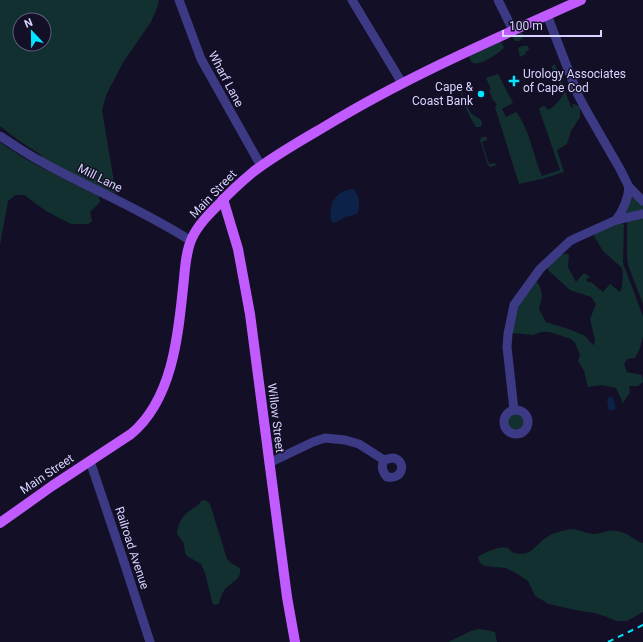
<svg xmlns="http://www.w3.org/2000/svg" width="643" height="642" font-family="Roboto,sans-serif">
<rect width="100%" height="100%" fill="#130f26"/>
<g fill="#12302f" fill-rule="evenodd">
<path d="M0,0H159L157,8L151,22L124,61L107,93L102,110L116,194L81,179L41,158V155L18,140L0,126ZM20,20H44V44H20Z"/>
<polygon points="521,32 524,35 523,38 519,41 515,41 513,38 513,36"/>
<path d="M501,41L504,48C497,54 471,74 469,56Z"/>
<polygon points="522,46 528,46 529,49 525,53 526,54 520,57 518,48"/>
<path d="M555,64L571,107L572,108L573,107L572,104L577,105L580,107V117L571,131L567,144L557,150L564,172L542,179L519,184L495,107L497,104L493,100L489,90L491,89L486,78L498,74L513,103L502,109L506,117L516,112C530,130 533,155 542,176L560,170L539,109L541,107L544,106L546,107L548,110C555,106 560,100 564,93L559,90V78L552,69V66Z"/>
<path d="M461,89L462,90L464,101L466,106H467C469,109 470,113 473,115C478,119 482,117 482,125L480,127H476C469,116 462,102 461,89Z"/>
<polygon points="482,137 486,137 487,138 487,140 482,142 489,164 495,163 496,165 494,166 490,167 488,165 480,140"/>
<path d="M0,142C20,157 42,168 65,179C74,183 85,186 94,191C98,194 99,197 100,202L90,212L92,221L88,224H71L46,211L24,195H16L8,201L0,245Z"/>
<polygon points="631,196 643,205 643,211 626,214 626,213"/>
<polygon points="643,217 643,304 628,265 627,255 627,221"/>
<path d="M621,222L624,225L623,262L624,266L643,316V336L640,348L635,358L627,359L624,364L627,372L642,375L643,382L638,386H629L630,392L623,403L616,388L602,385L588,387L584,371L578,361L580,355L575,343L571,339L549,332H541L533,335L512,333L514,316L519,304L536,281C541,286 543,294 541,301C541,304 539,305 539,308C540,312 544,318 546,322C558,326 571,329 583,335C588,337 589,343 594,345L595,341L590,319L596,304L591,297L570,290L548,270V268C552,260 560,252 569,254L568,267L576,282L584,273L591,278H587V282H591L603,292L610,284L620,292L622,287L623,272L621,267L603,251L594,236L595,234Z"/>
<circle cx="516" cy="421" r="9"/>
<path d="M204,500L207,501L210,504L227,559L231,563L240,568C242,579 232,582 225,589C222,593 220,599 219,604L214,605L212,602L205,573L201,564L187,556L185,553L184,544L181,539L177,534C178,524 182,515 192,509C197,506 198,506 201,501Z"/>
<path d="M570,529C579,529 586,534 595,534C603,533 610,529 617,531C627,532 634,540 643,543V612L627,621H616L607,617L595,613L575,610L549,604L535,596L528,581L519,575L506,568L484,566L480,563L478,557C484,553 501,545 508,548C509,549 510,551 512,552C514,553 519,554 521,554C533,554 538,542 547,537C554,532 563,531 570,529Z"/>
<polygon points="478,629 487,630 495,632 497,642 448,642 471,631"/>
</g>
<g fill="#0c2248">
<path d="M350,189H353C360,196 360,204 358,213C354,216 350,215 345,217C341,219 338,222 333,223L331,221C329,205 333,194 350,189Z"/>
<polygon points="611,396 611,398 613,397 616,409 609,411 607,399"/>
</g>
<g fill="none" stroke-linecap="round" stroke-linejoin="round">
<g stroke="#3d3a85" stroke-width="9">
<polyline points="179,0 201,59 261,166"/>
<polyline points="352,0 402,83"/>
<polyline points="498,0 513,30"/>
<polyline points="547,15 578,95 586,110 620,169 629,187 643,201"/>
<path d="M0,136C14,145 27,154 42,162C91,189 143,210 191,241"/>
<path d="M616,220C624,209 628,200 629,187"/>
<polyline points="514,410 507,347 508,334 514,305 540,269 570,241 576,238 616,220 643,214"/>
<circle cx="516" cy="422" r="12"/>
<polyline points="90,461 122,556 150,642"/>
<path d="M269,463L313,442L325,438L345,440L359,444L384,460C381,467 382,471 387,477C404,480 406,461 394,458C390,458 387,459 384,460"/>
</g>
<g stroke="#c25bff" stroke-width="10">
<polyline points="223,199 238,249 250,314 287,597 295,642"/>
<path d="M0,523L52,486L131,434C172,400 178,337 183,288C185,272 185,253 192,238C198,225 209,214 219,204C229,193 241,182 253,172C275,155 300,141 324,127C406,77 494,39 581,0"/>
</g>
<polyline stroke="#00e5ff" stroke-width="2" stroke-dasharray="6 5" stroke-linecap="butt" points="608,642 643,625"/>
</g>
<g fill="#00e5ff" stroke="#130f26" stroke-width="1.5">
<path d="M512 75h4v4h4v4h-4v4h-4v-4h-4v-4h4z"/>
<circle cx="481" cy="94" r="4"/>
</g>
<g text-anchor="middle" dominant-baseline="central" stroke-width="3" stroke-linejoin="round" paint-order="stroke">
<g font-size="12" fill="#d9d4ff" stroke="#130f26" text-anchor="start">
<text x="523" y="74">Urology Associates<tspan x="523" dy="14">of Cape Cod</tspan></text>
<text x="473" y="87" text-anchor="end">Cape &amp;<tspan x="473" dy="14">Coast Bank</tspan></text>
</g>
<g font-size="12" fill="#d9d4ff" stroke="#130f26">
<text transform="translate(226 79) rotate(62)">Wharf Lane</text>
<text transform="translate(100 178) rotate(27)">Mill Lane</text>
<text transform="translate(213 194) rotate(-46)">Main Street</text>
<text transform="translate(276 418) rotate(83)">Willow Street</text>
<text transform="translate(47 474) rotate(-34)">Main Street</text>
<text transform="translate(132 548) rotate(72)">Railroad Avenue</text>
</g>
</g>
<g transform="translate(32 32) rotate(338)"><circle r="19" fill="#130f26" stroke="#625e7d"/>
<path d="M0-3L7 15L0 10L-7 15Z" fill="#00e5ff"/>
<text y="-6" font-size="11" font-weight="bold" text-anchor="middle" fill="#d9d4ff">N</text>
</g>
<path d="M503 30v6h98v-6" fill="none" stroke="#d9d4ff" stroke-width="2"/>
<text x="509" y="30" font-size="12" fill="#d9d4ff" stroke="#130f26" stroke-width="3" paint-order="stroke">100 m</text>
</svg>
